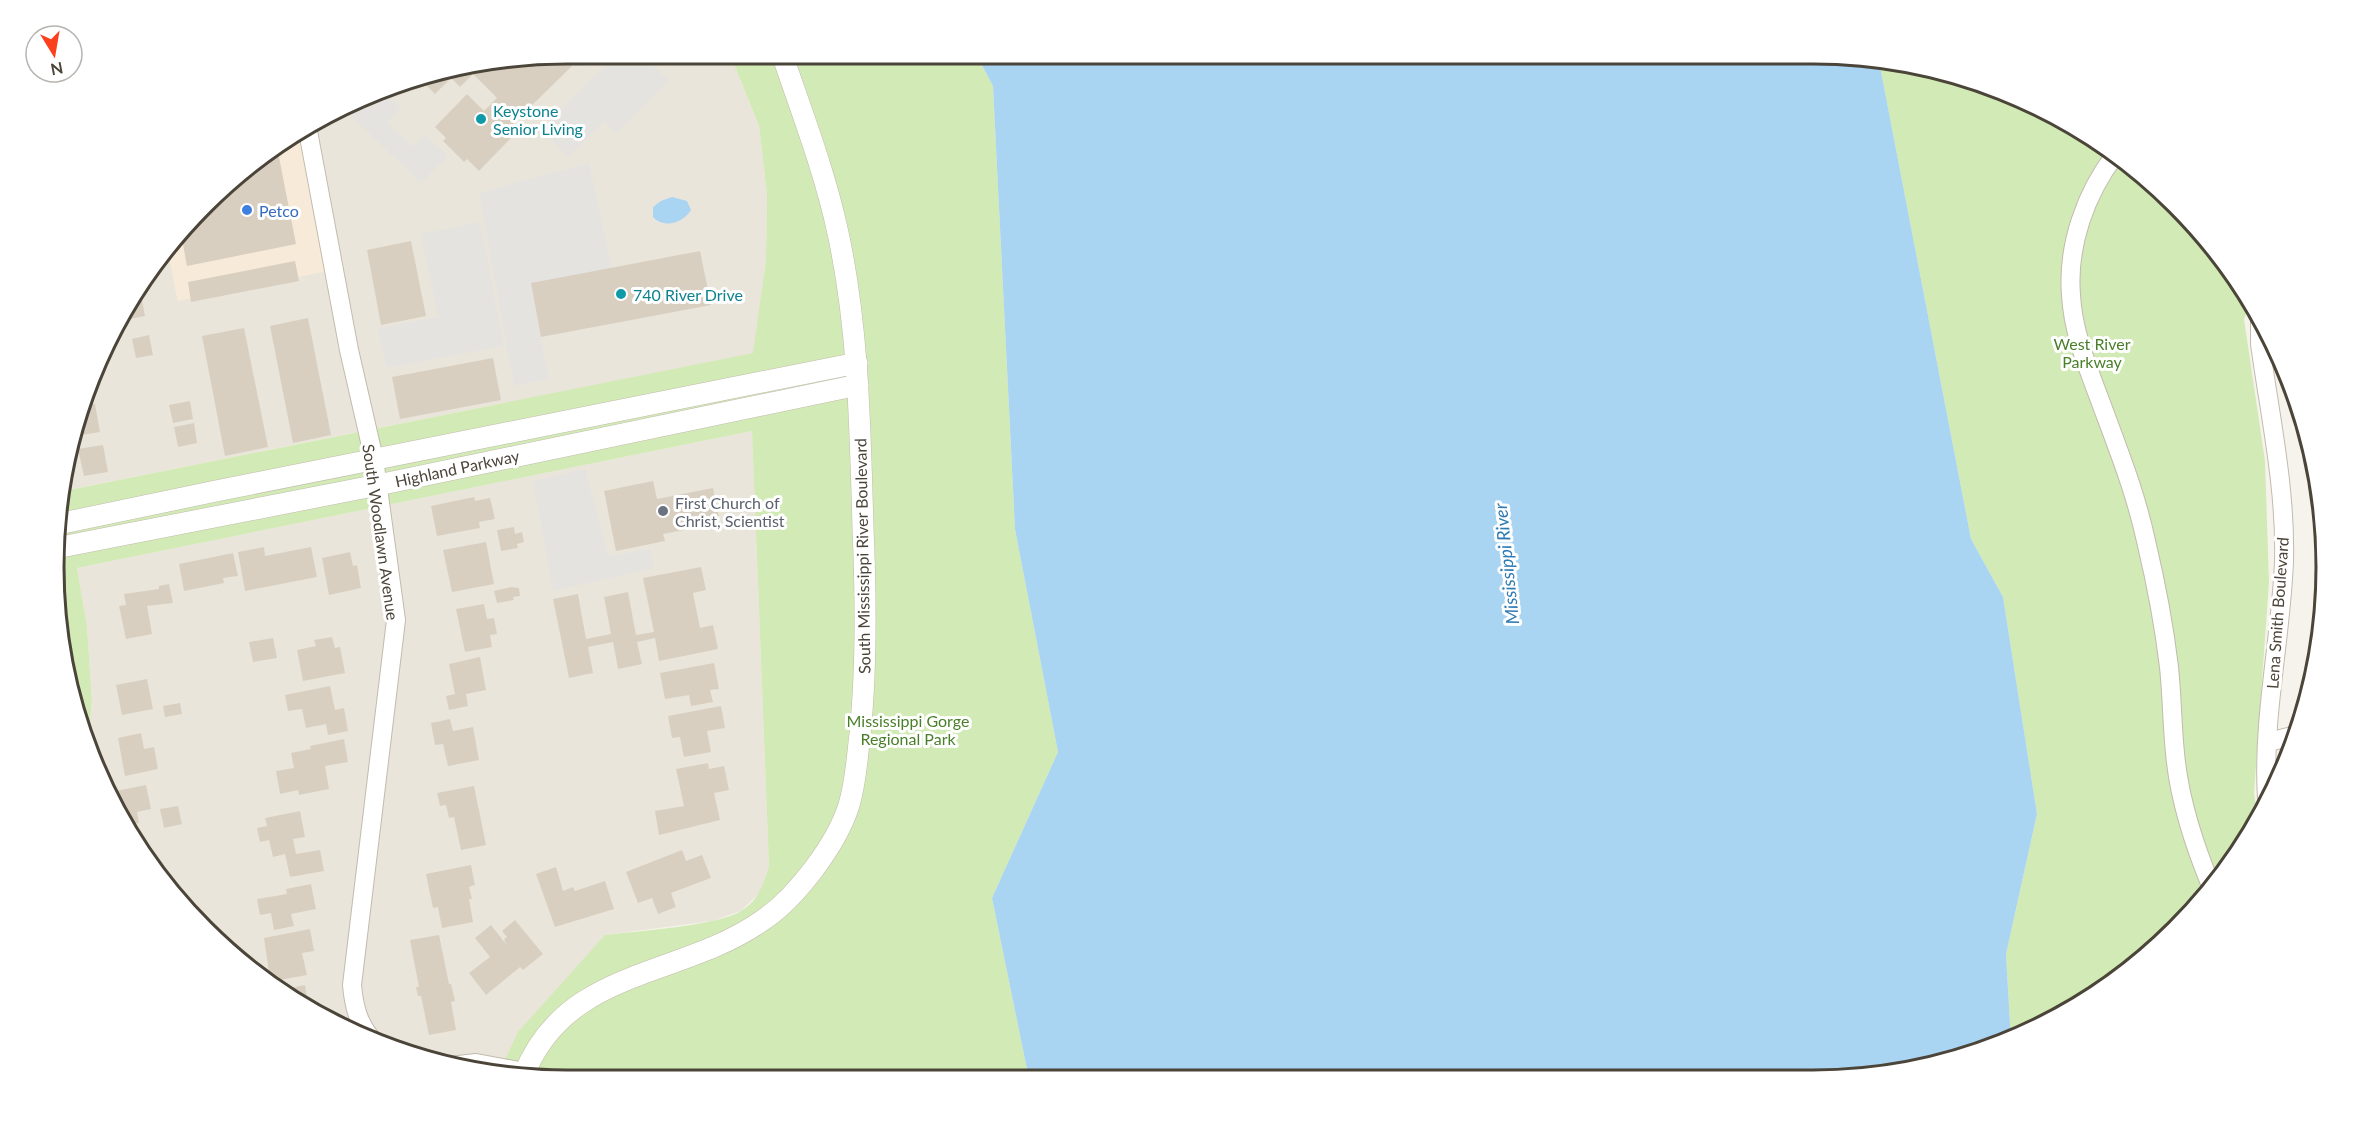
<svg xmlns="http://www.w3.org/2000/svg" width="2380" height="1135" font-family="Lato,sans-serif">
<rect width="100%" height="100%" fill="#f6f3ec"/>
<g fill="#eae5da">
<polygon points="567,54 730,54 759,126 767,195 766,260 754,353 63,491 64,468 123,310 169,255 178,301 310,123 402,81"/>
<polygon points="752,431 769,866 762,890 741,911 712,921 605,935 498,1074 468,1071 371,1042 229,954 123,824 89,735 92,701 87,626 77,568"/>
</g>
<polygon fill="#f7ead8" points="306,126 333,270 178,301 169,255 229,181"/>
<g fill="#d2eab5">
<path d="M730,54H976L993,86L1015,529L1058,752L992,898L1029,1079L567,1081L498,1074L518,1032L605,935C636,931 717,926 741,911C758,901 764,883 769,866L752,431L77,568L87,626L92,701L89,735L64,667L54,567L62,486L64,491L753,353L766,260L767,195L759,126Z"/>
<polygon points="1879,61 1912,64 2009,93 2097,140 2175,204 2239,282 2251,303 2244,319 2265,461 2269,582 2254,793 2257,815 2220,880 2125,975 2011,1041 2006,954 2037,814 2003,597 1971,539"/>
</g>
<g fill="#e5e3e0">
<polygon points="617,54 642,54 669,81 616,133 604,121 568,157 541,129"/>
<polygon points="382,90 401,108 387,123 413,147 425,135 448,156 421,183 344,109"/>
<polygon points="589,163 612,268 531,284 549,379 514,386 479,193"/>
<polygon points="480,222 504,346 386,368 378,328 438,317 421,234"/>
<polygon points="585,469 609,556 650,549 654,568 553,591 533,481"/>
</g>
<g fill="#a9d4f2">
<polygon points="976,54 1813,54 1879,61 1971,539 2003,597 2037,814 2006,954 2011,1041 1880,1077 1029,1079 992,898 1058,752 1015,529 993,86"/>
<path d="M672,197L687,201L691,210C683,223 664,229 653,217V207L661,201Z"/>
</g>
<g fill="#d8cfc1">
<polygon points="568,54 595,54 582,66 577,61 505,132 511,138 479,171 467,159 464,162 443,141 446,138 435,127 467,94 484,111 497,98 473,74 460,87 451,78 435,94 419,78 524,61 529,66 535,59"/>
<polygon points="277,147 296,244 187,266 182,239 229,181"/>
<polygon points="411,241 426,316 381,325 367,250"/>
<polygon points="700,251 711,305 541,337 531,283"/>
<polygon points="295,261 299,281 191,302 188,282"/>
<polygon points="141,295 145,316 125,320 123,310 135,296"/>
<polygon points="308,318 331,435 293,443 270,326"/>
<polygon points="244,328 268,447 225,456 202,336"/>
<polygon points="149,335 153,355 136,358 132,339"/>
<polygon points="493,358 501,400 400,419 392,377"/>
<polygon points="190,401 193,419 173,423 169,405"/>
<polygon points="95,404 100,432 76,436 87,405"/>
<polygon points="194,423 197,443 178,447 174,427"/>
<polygon points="103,445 108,472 84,476 78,449"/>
<polygon points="653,481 657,499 713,488 720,523 663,534 665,541 616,551 604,491"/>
<polygon points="474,497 475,501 490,498 495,519 479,522 480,528 437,536 431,506"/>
<polygon points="514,527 515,534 522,532 524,542 517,544 518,548 501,551 497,530"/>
<polygon points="486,542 494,584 452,592 443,550"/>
<polygon points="264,547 265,556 311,547 317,577 245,591 238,552"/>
<polygon points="350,552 353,566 357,565 361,588 329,595 322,558"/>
<polygon points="233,553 238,576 223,578 224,583 184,591 179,564"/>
<polygon points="701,567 706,590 693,593 700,628 713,625 718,649 659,661 655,638 637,642 642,664 618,669 613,642 588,647 593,673 569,678 553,599 578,594 586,639 611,634 604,597 628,592 636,635 654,632 643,578"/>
<polygon points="169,584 173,603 147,606 152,634 126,639 119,606 126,605 124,594 159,589 159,586"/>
<polygon points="511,587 519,588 520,596 513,597 514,600 497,603 494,591"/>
<polygon points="484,604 487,619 494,618 497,634 490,635 492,647 465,652 456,609"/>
<polygon points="332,637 335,648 340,647 345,673 303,681 297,650 316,646 314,640"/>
<polygon points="273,638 277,658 253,662 249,642"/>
<polygon points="480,657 486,690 466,694 468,706 449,710 446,696 455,694 449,664"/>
<polygon points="714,663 719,689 710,690 713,702 691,706 689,695 665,699 660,673"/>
<polygon points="147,679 153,709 122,715 116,685"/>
<polygon points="330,686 335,710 344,708 348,731 328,735 326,724 306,728 302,709 288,711 285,695"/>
<polygon points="180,703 182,714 165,717 163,706"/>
<polygon points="721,706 725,728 707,731 711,752 684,757 680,737 672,738 668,716"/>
<polygon points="450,719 453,731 473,727 479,760 448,766 443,744 435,745 431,723"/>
<polygon points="141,733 144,749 154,747 158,769 125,776 118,738"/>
<polygon points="344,739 348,762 325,766 329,789 299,795 298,790 280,794 276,771 294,768 291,753 311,749 310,746"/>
<polygon points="708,763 709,769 724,766 729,790 714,793 720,820 659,835 655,811 684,806 676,769"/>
<polygon points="146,785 151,809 137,812 139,823 124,826 111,792"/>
<polygon points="474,786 486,845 461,850 454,817 449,818 446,805 440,806 437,793"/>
<polygon points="178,806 182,824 164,828 160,809"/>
<polygon points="300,811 305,837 293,839 296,854 320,850 324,871 290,877 285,854 273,857 269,840 260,842 257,828 267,826 265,818"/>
<polygon points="682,850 686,861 702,855 711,878 671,893 676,907 658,914 652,898 638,903 626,872"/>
<polygon points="471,865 475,885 469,887 472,899 469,899 473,922 442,928 438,907 433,908 426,874"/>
<polygon points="556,867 563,891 573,887 575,891 605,881 614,909 555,927 536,874"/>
<polygon points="311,884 316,909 291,914 294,926 274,930 271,913 260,915 257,899 287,894 286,889"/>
<polygon points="515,920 543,954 523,970 520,967 486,995 469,973 490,957 475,938 491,925 506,944 504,939 507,937 502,931"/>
<polygon points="310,929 314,951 302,953 307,975 274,981 270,979 264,938"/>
<polygon points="439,935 449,984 451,984 455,1001 451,1002 456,1030 429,1035 421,996 418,996 416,987 419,987 410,940"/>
<polygon points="305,985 308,1003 286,989"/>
</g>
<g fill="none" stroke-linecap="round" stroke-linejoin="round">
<g stroke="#c2bbae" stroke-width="20">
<g id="minor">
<path d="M307,126L349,350L374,459L396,620L352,985C354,1008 359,1026 375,1043"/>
<path d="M2115,155C2086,193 2067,245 2071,295C2073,333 2088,368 2101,403C2118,449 2136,494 2146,541C2156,583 2164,625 2169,667C2172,695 2172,724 2175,753C2179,799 2194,845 2212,888"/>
<path d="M2260,321V344C2270,416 2286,489 2284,561C2281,640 2262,719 2267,798"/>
<polyline points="2269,742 2296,735"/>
<polyline points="450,1066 476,1063 524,1072"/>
</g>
</g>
<g stroke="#c2bbae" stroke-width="22">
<g id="tertiary">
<polyline points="58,524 216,491 857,363"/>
<polyline points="56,548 378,485 858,385"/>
<path d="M523,1077C565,967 680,979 763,920C796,898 837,844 849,805C856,782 857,758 860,734C867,665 866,597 863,528C860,429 859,330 838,233C825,172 802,113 782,54"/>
</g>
</g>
<use href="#minor" stroke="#fff" stroke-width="18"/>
<use href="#tertiary" stroke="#fff" stroke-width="21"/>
</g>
<g fill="#0f9aa8" stroke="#fff" stroke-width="2">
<circle cx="481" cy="119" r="6"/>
<circle cx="621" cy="294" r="6"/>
</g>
<circle fill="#3f7fe0" stroke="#fff" stroke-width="2" cx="247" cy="210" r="6"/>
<circle fill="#6b7280" stroke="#fff" stroke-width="2" cx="663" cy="511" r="6"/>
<g text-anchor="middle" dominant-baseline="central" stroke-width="6" stroke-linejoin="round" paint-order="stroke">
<g font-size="16" fill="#0d838f" stroke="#fff" text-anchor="start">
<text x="493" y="110">Keystone<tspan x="493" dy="18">Senior Living</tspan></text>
<text x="633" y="294">740 River Drive</text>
</g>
<g font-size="16" fill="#366cbe" stroke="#fff" text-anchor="start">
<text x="259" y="210">Petco</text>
</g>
<g font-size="16" fill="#4a7f2a" stroke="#fff">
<text x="2092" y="343">West River<tspan x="2092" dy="18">Parkway</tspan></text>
<text x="908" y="720">Mississippi Gorge<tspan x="908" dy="18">Regional Park</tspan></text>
</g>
<g font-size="16" fill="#4b4439" stroke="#fff">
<text transform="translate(457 468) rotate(-12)">Highland Parkway</text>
<text transform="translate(381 532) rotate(82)">South Woodlawn Avenue</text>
<text transform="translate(862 556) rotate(-91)">South Mississippi River Boulevard</text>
<text transform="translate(2277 613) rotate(-86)">Lena Smith Boulevard</text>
</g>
<g font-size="16" fill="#5b616d" stroke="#fff" text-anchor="start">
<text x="675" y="502">First Church of<tspan x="675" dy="18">Christ, Scientist</tspan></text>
</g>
<g font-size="18" font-style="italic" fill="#2e7ab2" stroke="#fff">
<text transform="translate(1506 564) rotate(-96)">Mississippi River</text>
</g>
</g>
<path d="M0 0H2380V1135H0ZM567 64H1813A503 503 0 0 1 2316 567V567A503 503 0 0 1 1813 1070H567A503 503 0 0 1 64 567V567A503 503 0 0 1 567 64Z" fill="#fff" fill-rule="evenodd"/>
<path fill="none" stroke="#4b4439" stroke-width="3" d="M567 64H1813A503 503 0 0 1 2316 567V567A503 503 0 0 1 1813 1070H567A503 503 0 0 1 64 567V567A503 503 0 0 1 567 64Z"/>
<g transform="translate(54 54) rotate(169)"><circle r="28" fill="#ffffff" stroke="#b7b4b0" stroke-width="1.5"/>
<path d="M0-4.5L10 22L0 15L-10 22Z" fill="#fc3f1d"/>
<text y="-9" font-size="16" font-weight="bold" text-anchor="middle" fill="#4b4439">N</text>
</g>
</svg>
